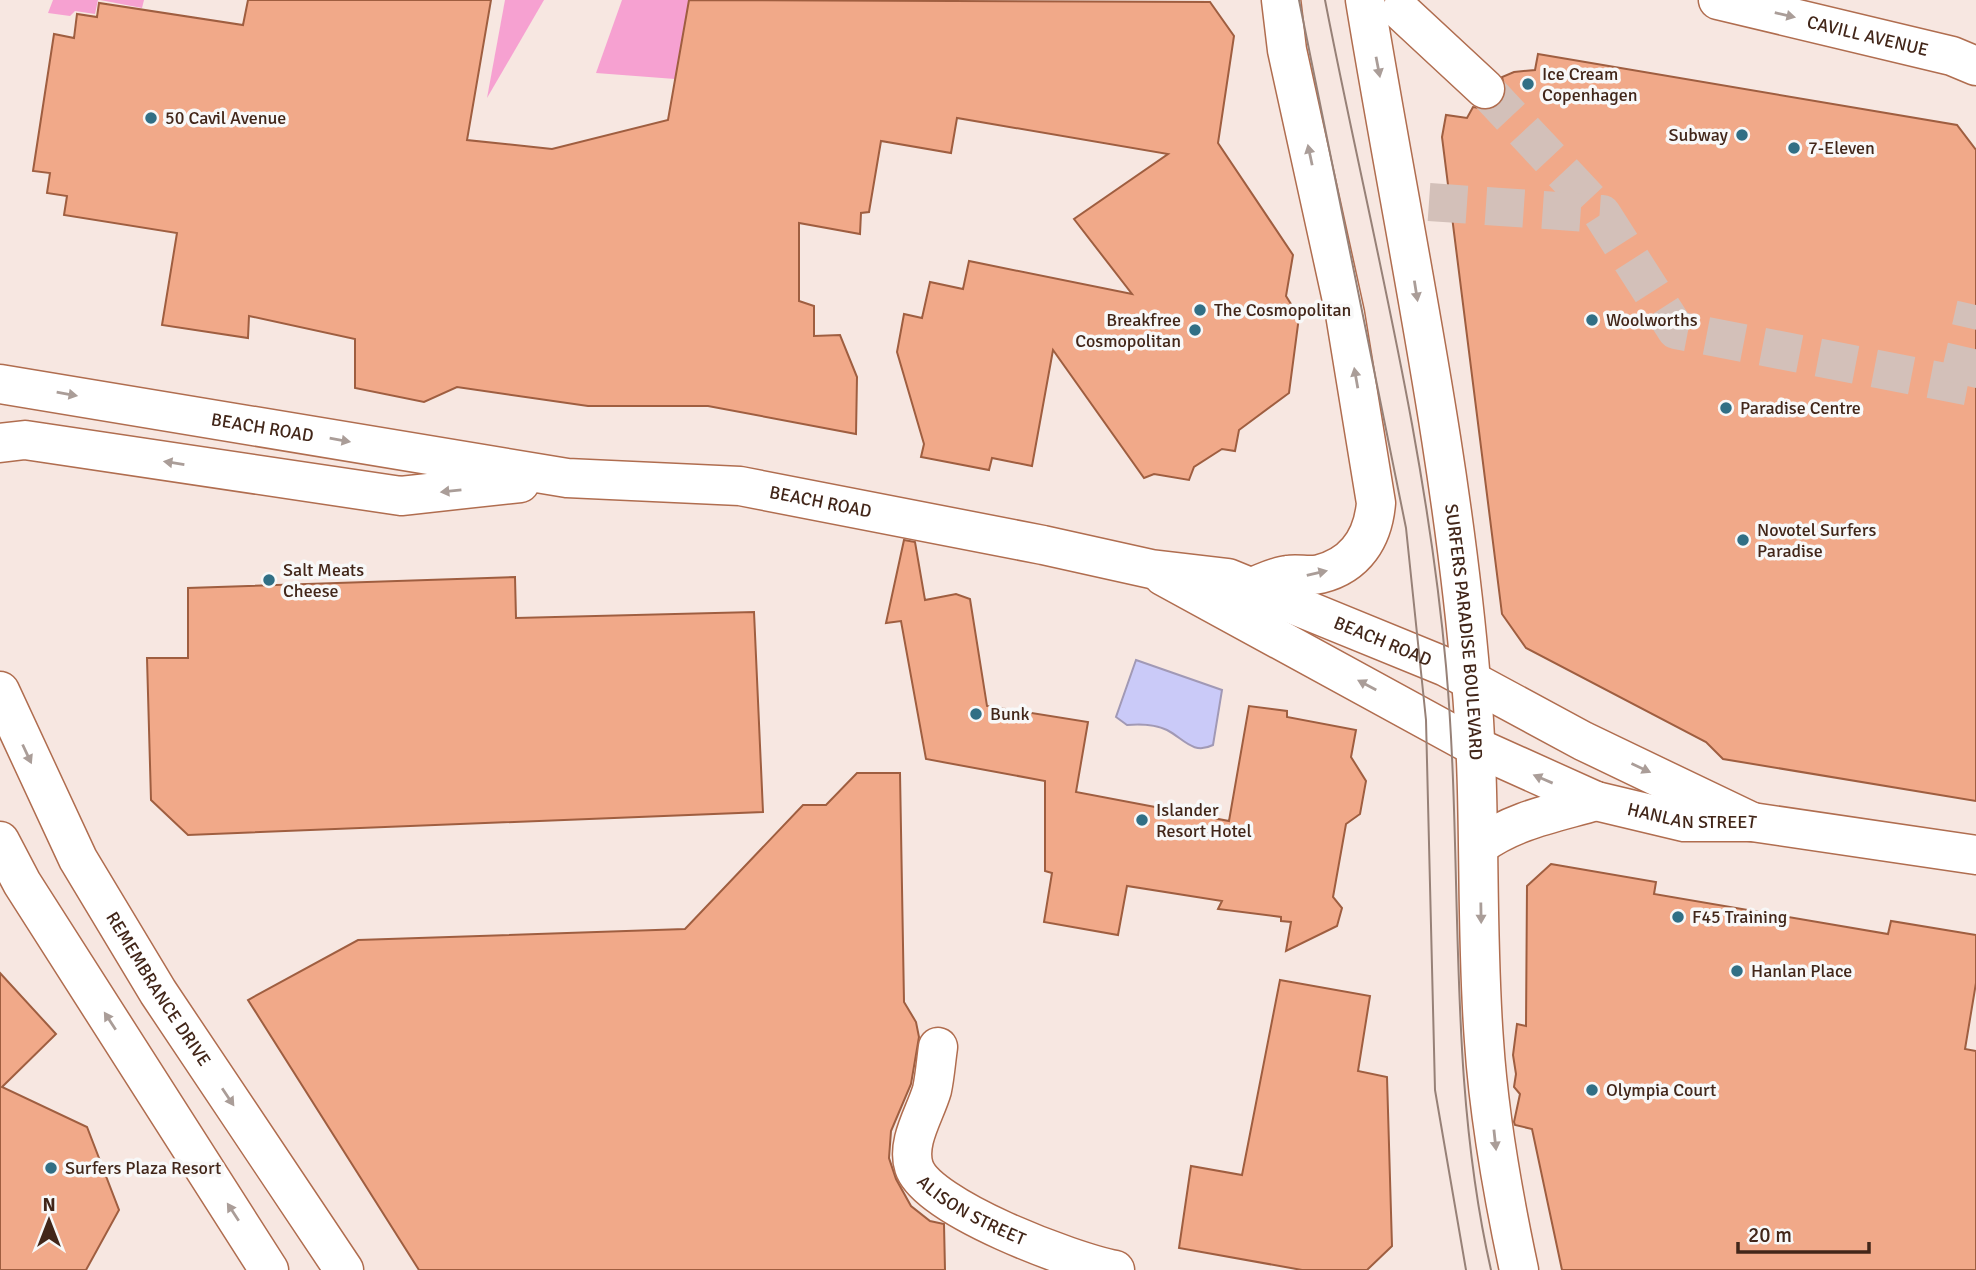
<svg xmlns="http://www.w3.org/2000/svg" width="1976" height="1270" font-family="Signika,sans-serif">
<rect width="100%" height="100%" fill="#f7e7e1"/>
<g fill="#f6a1d1">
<polygon points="53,0 98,0 95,14 75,11 70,16 48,13"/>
<polygon points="100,0 144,0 142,8"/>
<polygon points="505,0 544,0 487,98"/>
<polygon points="622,0 689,0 675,79 596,73"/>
</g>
<path fill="#cacaf8" stroke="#a199b5" stroke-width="2" d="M1136,660L1222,690L1213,745C1193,755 1184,739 1167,730C1154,724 1141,724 1127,725L1116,717Z"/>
<g fill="#f1a989" stroke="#9f5e40" stroke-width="2">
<polygon points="248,0 491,0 467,140 552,149 668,120 689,0 1210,2 1234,36 1218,143 1293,255 1286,296 1299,317 1289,393 1239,430 1235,451 1222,449 1194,467 1189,480 1154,474 1144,478 1053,350 1032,466 992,458 989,470 921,457 924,444 897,352 904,314 922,318 930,282 963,289 969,261 1132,294 1074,219 1168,154 957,118 951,153 881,141 869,212 861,213 860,234 799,223 799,301 814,306 814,336 840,335 857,377 856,434 708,406 588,406 457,387 424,402 355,388 355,339 249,316 248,338 162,325 177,233 64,215 67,196 47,193 50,173 33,171 54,34 74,38 77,14 97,17 99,3 243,25"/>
<polygon points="1538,54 1957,125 1976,150 1976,801 1723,759 1706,742 1526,648 1502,614 1442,137 1446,115 1467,118 1473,107 1491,110 1501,104 1506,93 1502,77 1514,72 1535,70"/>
<polygon points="904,540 915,542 925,600 956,594 970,599 987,706 1088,722 1076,792 1229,821 1249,706 1287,711 1287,717 1356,730 1351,757 1366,781 1360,814 1346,824 1333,897 1342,908 1337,926 1286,951 1291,922 1281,921 1281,917 1218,909 1222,901 1127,886 1118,935 1044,922 1052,873 1045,871 1045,781 926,759 901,621 886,623"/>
<polygon points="515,577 516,618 754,612 763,812 188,835 151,800 147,658 188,658 188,588"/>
<polygon points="857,773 900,773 904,1002 916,1022 919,1037 911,1084 891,1131 889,1158 896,1179 911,1206 930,1221 944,1224 945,1270 419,1270 248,1000 358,940 685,929 803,805 826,805"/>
<polygon points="1551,864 1656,882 1654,894 1888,934 1891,921 1976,935 1976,983 1965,1049 1976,1051 1976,1270 1562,1270 1532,1129 1515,1125 1514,1122 1520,1094 1514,1087 1516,1074 1513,1055 1517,1024 1526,1026 1527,886"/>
<polygon points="0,973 56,1034 2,1087 87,1127 119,1210 86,1270 0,1270"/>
<polygon points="1280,980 1370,996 1358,1071 1387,1077 1392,1246 1367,1270 1302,1270 1179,1248 1191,1166 1242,1175"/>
</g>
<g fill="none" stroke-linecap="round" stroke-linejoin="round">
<g stroke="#d3c0b9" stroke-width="38" stroke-dasharray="38 19" stroke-linecap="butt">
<polyline points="1485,89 1602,214"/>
<polyline points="1429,202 1602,214 1676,330 1976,388"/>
<polyline points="1958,384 1976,305"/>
</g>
<g stroke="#b06d4f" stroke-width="41">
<g id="street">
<path id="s1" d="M1718,0L1952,56L1976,66"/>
<polyline points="1401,11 1485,89"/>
<path id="s2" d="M0,384L567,478L740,486L1043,545L1151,569L1228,578L1446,667L1583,741L1752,822"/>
<polyline points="0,443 25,440 401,496 520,483"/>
<path id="s3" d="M1163,576L1476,747L1596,801L1684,822H1752L1976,855"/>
<path d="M1252,587C1263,583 1276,576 1288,575C1298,573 1309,577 1320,574C1356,565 1373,538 1376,503L1345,314L1287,50L1281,0"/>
<path d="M1480,845C1514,820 1555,813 1596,801"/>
<path id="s4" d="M938,1047C936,1061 935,1076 932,1090C925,1114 906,1142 914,1167C927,1208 1073,1262 1115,1270"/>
</g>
</g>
<g stroke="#b06d4f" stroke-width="41">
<g id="secondary">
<path id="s5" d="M1365,0C1402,226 1452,452 1471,681C1482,801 1475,921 1484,1041C1489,1118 1503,1195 1519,1270"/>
</g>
</g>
<g stroke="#b06d4f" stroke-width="41">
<g id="highway">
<path id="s6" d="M0,691L78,859L158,992L344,1270"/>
<polyline points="0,841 22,883 269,1270"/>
</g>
</g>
<use href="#street" stroke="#fff" stroke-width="38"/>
<use href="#secondary" stroke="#fff" stroke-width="38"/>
<use href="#highway" stroke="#fff" stroke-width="38"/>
<g stroke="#978177" stroke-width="2">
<polyline points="1299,0 1406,528 1426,720 1435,1090 1466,1270"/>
<path d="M1325,0C1368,221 1426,441 1446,666C1464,867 1446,1073 1491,1270"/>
</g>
</g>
<defs><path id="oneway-solid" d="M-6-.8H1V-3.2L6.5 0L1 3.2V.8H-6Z" transform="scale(1.75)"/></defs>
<g fill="#aa9d98">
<use href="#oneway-solid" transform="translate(1785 15) rotate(13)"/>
<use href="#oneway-solid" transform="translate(1378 67) rotate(79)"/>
<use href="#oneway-solid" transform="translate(1310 155) rotate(-102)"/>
<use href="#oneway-solid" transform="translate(1416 291) rotate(81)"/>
<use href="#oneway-solid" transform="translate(1356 378) rotate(-100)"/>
<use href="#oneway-solid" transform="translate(67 394) rotate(10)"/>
<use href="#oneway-solid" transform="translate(340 440) rotate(10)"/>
<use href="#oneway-solid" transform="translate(174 463) rotate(-171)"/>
<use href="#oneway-solid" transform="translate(451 491) rotate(174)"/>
<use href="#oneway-solid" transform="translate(1317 573) rotate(-13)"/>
<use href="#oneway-solid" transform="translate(1367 685) rotate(-152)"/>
<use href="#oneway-solid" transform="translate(27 754) rotate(65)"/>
<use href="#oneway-solid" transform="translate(1641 768) rotate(25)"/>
<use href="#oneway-solid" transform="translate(1543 779) rotate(-157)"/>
<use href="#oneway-solid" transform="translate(1481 913) rotate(89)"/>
<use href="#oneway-solid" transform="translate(110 1021) rotate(-123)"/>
<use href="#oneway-solid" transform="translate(228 1097) rotate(56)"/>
<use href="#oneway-solid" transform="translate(1495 1140) rotate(84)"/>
<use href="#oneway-solid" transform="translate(233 1212) rotate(-123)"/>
</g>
<g fill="#316f85" stroke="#f8f8f8" stroke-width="2.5">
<circle cx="1528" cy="84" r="7"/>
<circle cx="151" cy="118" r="7"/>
<circle cx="1742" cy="135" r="7"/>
<circle cx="1794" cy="148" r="7"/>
<circle cx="1200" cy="310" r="7"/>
<circle cx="1592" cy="320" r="7"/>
<circle cx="1195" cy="330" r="7"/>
<circle cx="1726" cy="408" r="7"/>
<circle cx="1743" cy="540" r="7"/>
<circle cx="269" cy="580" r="7"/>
<circle cx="976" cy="714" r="7"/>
<circle cx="1142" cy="820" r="7"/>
<circle cx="1678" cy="917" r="7"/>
<circle cx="1737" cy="971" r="7"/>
<circle cx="1592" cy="1090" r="7"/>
<circle cx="51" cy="1168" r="7"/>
</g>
<g text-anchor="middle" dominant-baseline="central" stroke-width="7" stroke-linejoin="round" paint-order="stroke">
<g font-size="18" fill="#422619" stroke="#f8f8f8">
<text stroke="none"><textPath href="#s1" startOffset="154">CAVILL AVENUE</textPath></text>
<text stroke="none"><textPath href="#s2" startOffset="266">BEACH ROAD</textPath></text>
<text stroke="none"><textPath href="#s2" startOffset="830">BEACH ROAD</textPath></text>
<text stroke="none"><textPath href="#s5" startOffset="640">SURFERS PARADISE BOULEVARD</textPath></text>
<text stroke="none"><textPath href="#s2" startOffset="1412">BEACH ROAD</textPath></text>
<text stroke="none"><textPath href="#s3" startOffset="586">HANLAN STREET</textPath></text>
<text stroke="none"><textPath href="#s6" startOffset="338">REMEMBRANCE DRIVE</textPath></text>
<text stroke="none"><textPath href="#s4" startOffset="198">ALISON STREET</textPath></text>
</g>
<g font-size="18" fill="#422619" stroke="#f8f8f8" text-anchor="start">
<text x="1542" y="74">Ice Cream<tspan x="1542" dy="21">Copenhagen</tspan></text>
<text x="165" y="118">50 Cavil Avenue</text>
<text x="1728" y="135" text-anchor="end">Subway</text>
<text x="1808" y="148">7-Eleven</text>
<text x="1214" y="310">The Cosmopolitan</text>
<text x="1181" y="320" text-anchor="end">Breakfree<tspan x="1181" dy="21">Cosmopolitan</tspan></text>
<text x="1606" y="320">Woolworths</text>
<text x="1740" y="408">Paradise Centre</text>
<text x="1757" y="530">Novotel Surfers<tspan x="1757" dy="21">Paradise</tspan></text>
<text x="283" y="570">Salt Meats<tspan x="283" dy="21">Cheese</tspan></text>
<text x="990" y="714">Bunk</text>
<text x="1156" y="810">Islander<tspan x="1156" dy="21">Resort Hotel</tspan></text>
<text x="1692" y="917">F45 Training</text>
<text x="1751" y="971">Hanlan Place</text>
<text x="1606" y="1090">Olympia Court</text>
<text x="65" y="1168">Surfers Plaza Resort</text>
</g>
</g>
<g transform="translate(49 1221)" stroke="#f8f8f8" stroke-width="5" paint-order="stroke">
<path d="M0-5L12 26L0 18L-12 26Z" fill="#422619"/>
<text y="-10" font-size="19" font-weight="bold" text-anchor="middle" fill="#422619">N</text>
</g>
<path d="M1738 1242v10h131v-10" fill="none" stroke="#422619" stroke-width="3.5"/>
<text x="1748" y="1242" font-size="21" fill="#422619" stroke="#f8f8f8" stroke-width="5" paint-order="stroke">20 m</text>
</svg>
